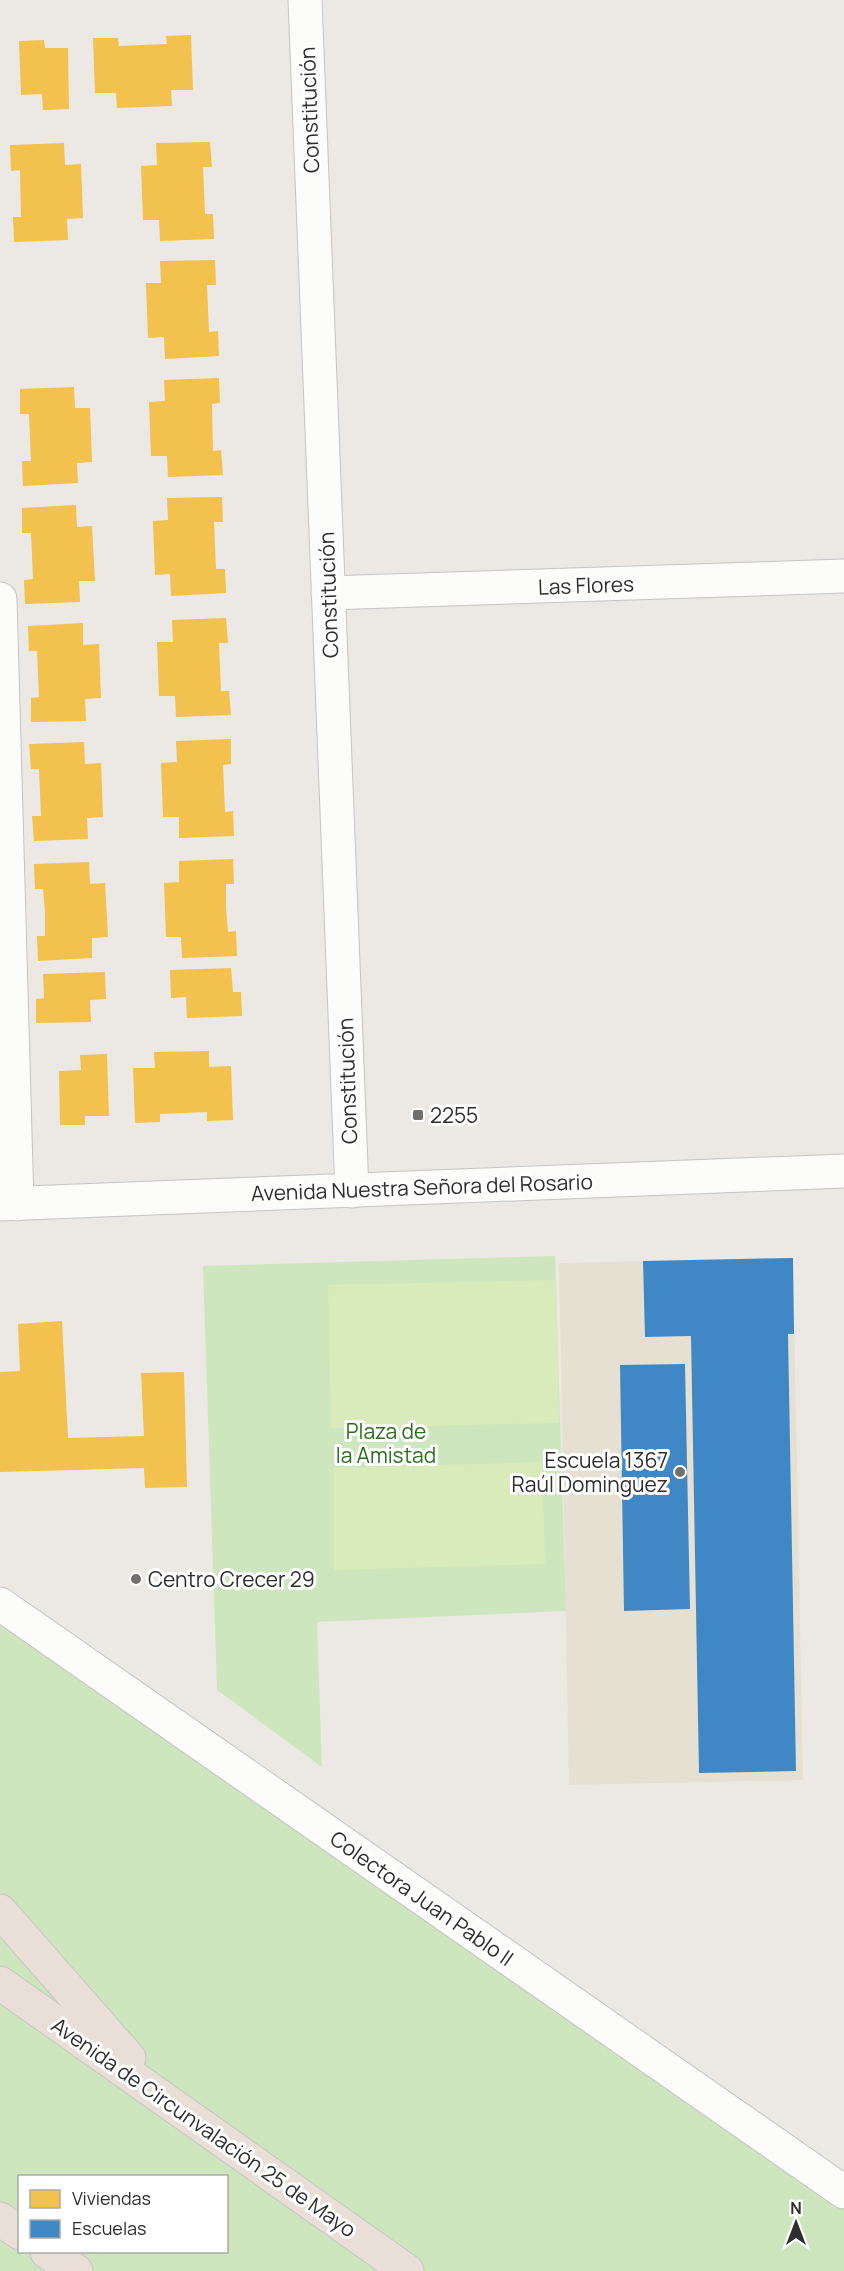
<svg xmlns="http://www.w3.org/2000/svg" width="844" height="2271" font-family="Manrope,sans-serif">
<rect width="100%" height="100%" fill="#ece8e4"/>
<polygon fill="#e6e0d3" points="793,1258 803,1780 569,1785 559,1263"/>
<g fill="#cee6be" fill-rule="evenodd">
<polygon points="555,1256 566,1611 317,1622 322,1767 217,1690 203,1266"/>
<path d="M0,1604L844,2192V2271H0ZM20,2176H226V2252H20Z"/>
</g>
<g fill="#d9eabb">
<polygon points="556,1280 559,1423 331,1428 328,1285"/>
<polygon points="542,1462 545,1564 334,1570 334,1468"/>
</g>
<g fill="#f2c14e">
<polygon points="191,35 193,90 171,90 172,106 117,108 116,93 95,93 93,38 118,38 119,46 167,44 166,36"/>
<polygon points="44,40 45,48 68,48 69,109 43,110 42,94 21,95 19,41"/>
<polygon points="210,142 212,167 203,167 204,190 205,214 213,214 214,239 160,241 159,220 143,220 141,166 157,165 156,143"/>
<polygon points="64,143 65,165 81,164 83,218 67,219 68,240 14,242 13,217 21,217 20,170 11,171 10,145"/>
<polygon points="215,260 216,285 207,285 209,332 218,331 219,356 165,359 164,337 148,338 146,283 161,283 160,261"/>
<polygon points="219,378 220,403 212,404 213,451 221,450 223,475 168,477 167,456 151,456 149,402 165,401 164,380"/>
<polygon points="74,387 75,408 90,408 92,462 77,463 78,483 23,486 22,461 31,461 29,414 20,414 20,389"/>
<polygon points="222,497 223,522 214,522 216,569 225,569 226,593 171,596 170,574 155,575 153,521 168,520 167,498"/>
<polygon points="76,505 77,527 92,526 95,581 79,581 80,602 25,604 24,580 33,579 32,555 31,533 22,533 22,508"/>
<polygon points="226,618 228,643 219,643 221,691 229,691 231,715 176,717 175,696 159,696 157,642 173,642 172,620"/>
<polygon points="83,623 83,645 99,644 101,698 85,699 86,721 31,722 31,698 39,697 38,673 37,651 29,651 28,626"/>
<polygon points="231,739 231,764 223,765 225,812 233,811 234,836 179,838 179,817 163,817 161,763 177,762 176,741"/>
<polygon points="84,742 85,764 101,763 103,817 87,818 88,839 34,841 32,816 41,816 39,769 31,769 29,744"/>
<polygon points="233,859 234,884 226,884 226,907 228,932 236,931 237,956 182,958 181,937 166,937 164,883 179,882 179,861"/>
<polygon points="89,862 90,884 105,883 108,937 92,938 92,958 38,961 37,936 45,936 45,912 43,889 35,889 34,864"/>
<polygon points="231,968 233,992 241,992 242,1016 187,1018 186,997 171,998 170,970"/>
<polygon points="105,972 106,999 90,1000 91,1022 36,1023 36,999 44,998 43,974"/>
<polygon points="209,1051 209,1067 231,1066 233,1120 207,1121 207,1112 160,1114 160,1122 135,1123 133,1068 155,1068 154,1052"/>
<polygon points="107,1054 109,1116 85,1116 85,1125 60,1125 59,1071 81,1070 80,1055"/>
<polygon points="62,1321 68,1438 144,1436 141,1373 184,1372 187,1487 145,1488 144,1468 0,1472 0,1372 20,1371 18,1324"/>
</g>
<g fill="#3f88c5">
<polygon points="793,1258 794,1334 788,1334 796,1771 699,1773 691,1336 645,1337 643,1261"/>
<polygon points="685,1364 690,1609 624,1611 620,1365"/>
</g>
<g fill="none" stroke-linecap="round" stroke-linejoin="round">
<g stroke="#c5c4c5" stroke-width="35">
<g id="minor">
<polyline points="305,0 352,1191"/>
<polyline points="328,593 844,576"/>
<polyline points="0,599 17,1204"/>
<polyline points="0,1204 844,1171"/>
</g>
</g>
<g stroke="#c5c4c5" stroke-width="35">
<polyline id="secondary" points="0,1604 844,2192"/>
</g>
<g stroke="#c6c5c4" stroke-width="35">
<g id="motorway">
<polyline points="0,1911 129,2058"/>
<polyline points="0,1983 407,2271"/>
<polyline points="0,2219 20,2233"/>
<polyline points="47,2252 76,2271"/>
</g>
</g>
<use href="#minor" stroke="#fcfcfb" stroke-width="33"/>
<use href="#secondary" stroke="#fcfcfb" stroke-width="33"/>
<use href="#motorway" stroke="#eadfd6" stroke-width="33"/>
</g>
<g fill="#706f6e" stroke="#fff" stroke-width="2">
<rect x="412" y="1109" width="12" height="12" rx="3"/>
<circle cx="680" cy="1472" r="6"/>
<circle cx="136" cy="1579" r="6"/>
</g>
<g text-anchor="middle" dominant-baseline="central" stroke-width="6" stroke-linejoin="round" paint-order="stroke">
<g font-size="21" fill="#2e2e2e" stroke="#fff">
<text transform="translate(309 110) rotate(-92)">Constitución</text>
<text transform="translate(586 585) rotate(-2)">Las Flores</text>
<text transform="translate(328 595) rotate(-92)">Constitución</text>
<text transform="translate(347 1081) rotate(-92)">Constitución</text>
<text transform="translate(422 1187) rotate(-2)">Avenida Nuestra Señora del Rosario</text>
<text transform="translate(422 1898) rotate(35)">Colectora Juan Pablo II</text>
<text transform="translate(204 2127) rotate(35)">Avenida de Circunvalación 25 de Mayo</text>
</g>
<g font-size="21" fill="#2e2e2e" stroke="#fff" text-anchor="start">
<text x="430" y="1115">2255</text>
<text x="668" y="1460" text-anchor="end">Escuela 1367<tspan x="668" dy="24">Raúl Dominguez</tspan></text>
<text x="148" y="1579">Centro Crecer 29</text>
</g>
<g font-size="21" fill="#2c6e1b" stroke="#fff">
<text x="386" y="1431">Plaza de<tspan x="386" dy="24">la Amistad</tspan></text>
</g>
</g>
<rect x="18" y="2175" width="210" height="78" fill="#ffffff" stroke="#ababab" stroke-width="1.5"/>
<rect x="30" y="2190" width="30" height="18" fill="#f2c14e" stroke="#ababab" stroke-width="1.5"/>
<text x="72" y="2205" font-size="18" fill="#2e2e2e">Viviendas</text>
<rect x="30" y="2220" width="30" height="18" fill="#3f88c5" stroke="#ababab" stroke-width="1.5"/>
<text x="72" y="2235" font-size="18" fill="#2e2e2e">Escuelas</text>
<g transform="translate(796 2223)" stroke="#ffffff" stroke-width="4.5" paint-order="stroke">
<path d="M0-4.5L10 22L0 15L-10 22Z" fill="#2e2e2e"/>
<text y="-9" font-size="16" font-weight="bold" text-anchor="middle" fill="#2e2e2e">N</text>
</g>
</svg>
